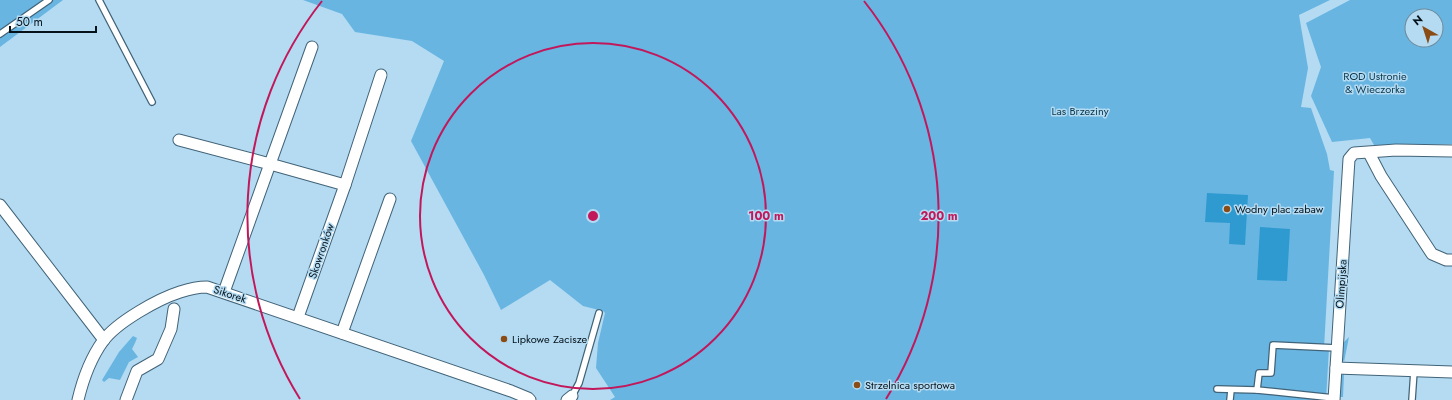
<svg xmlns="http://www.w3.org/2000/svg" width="1452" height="400" font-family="Jost,sans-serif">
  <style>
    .green { fill: #68b5e2; fill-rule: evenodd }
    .water { fill: #2f9ad0 }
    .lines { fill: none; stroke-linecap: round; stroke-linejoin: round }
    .lane-casing { stroke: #416378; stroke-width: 8 }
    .street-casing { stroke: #416378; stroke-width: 13 }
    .lane { stroke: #fff; stroke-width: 5.5 }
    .street { stroke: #fff; stroke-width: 11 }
    .ring { fill: none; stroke: #c2185b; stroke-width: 2 }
    .poi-dot { fill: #8b4b14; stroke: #b4dbf2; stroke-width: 1.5 }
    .labels { text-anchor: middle; stroke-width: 3; stroke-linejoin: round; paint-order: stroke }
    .park-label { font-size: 11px; fill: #09364c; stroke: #b4dbf2 }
    .poi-label { font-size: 11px; fill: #05121a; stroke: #b4dbf2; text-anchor: start }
    .street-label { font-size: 11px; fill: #05121a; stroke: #b4dbf2 }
    .centre { fill: #c2185b; stroke: #b4dbf2; stroke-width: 2 }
    .ring-label { font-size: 12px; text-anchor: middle; font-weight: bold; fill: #c2185b; stroke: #b4dbf2; stroke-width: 3; stroke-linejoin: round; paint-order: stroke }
  </style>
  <rect width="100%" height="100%" fill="#b4dbf2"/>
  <!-- green -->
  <g class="green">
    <polygon points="0,0 63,0 0,47"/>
    <polygon points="303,0 1330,0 1299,15 1308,68 1301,107 1311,108 1327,154 1330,170 1334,171 1324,348 1329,348 1326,400 610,400 615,397 596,368 598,343 605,313 603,311 583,306 550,280 501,310 484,275 411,141 444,61 412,41 355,32 342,14"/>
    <path d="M1350,0H1452V144L1374,145L1370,138L1332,142L1311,96L1321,67L1306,23ZM1412,16H1436V40H1412Z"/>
    <polygon points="133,336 137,338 135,343 132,349 138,357 129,362 120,380 109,378 104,382 102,380 119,352"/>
    <polygon points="1349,337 1344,362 1342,358 1342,344"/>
    <polygon points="1344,374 1343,397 1339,397 1341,376"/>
  </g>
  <!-- water -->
  <g class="water">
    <polygon points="1207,193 1248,195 1245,245 1229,244 1230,223 1205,222"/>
    <polygon points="1260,227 1290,229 1287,281 1257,280"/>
  </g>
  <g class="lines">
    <defs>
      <g id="lane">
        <polyline points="99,0 152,102"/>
        <polyline points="0,34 49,0"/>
        <polyline points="1217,389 1257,390 1334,398"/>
        <polyline points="1257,390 1259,373 1271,373 1273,345 1337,348"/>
        <polyline points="572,396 579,383 599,313"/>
        <polyline points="1230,400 1231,390"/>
        <polyline points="1412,400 1414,371"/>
      </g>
      <g id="street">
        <polyline points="179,140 270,164 345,185 298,317"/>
        <polyline points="1369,153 1381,176 1432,254 1446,260 1452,260"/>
        <polyline points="345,185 381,75"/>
        <polyline points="0,205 104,340"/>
        <polyline points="224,292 312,47"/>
        <polyline points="342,333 390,199"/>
        <polyline points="1336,368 1452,372"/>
        <path d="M78,400C83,379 90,359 103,341C117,322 158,299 180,292C189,289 198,287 207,287L511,391L528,398L530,400"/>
        <polyline points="126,400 137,371 158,359 171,329 174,309"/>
        <polyline points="567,400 572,396"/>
        <polyline points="1334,400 1349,159 1354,153 1396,150 1452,151"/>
      </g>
    </defs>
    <!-- lane casing -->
    <use href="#lane" class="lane-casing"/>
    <!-- street casing -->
    <use href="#street" class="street-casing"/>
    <!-- lane -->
    <use href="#lane" class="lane"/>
    <!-- street -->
    <use href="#street" class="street"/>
  </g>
  <!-- distance rings -->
  <g class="ring">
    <circle cx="593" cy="216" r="173"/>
    <path d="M300 399A346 346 0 0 1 322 1M864 1A346 346 0 0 1 886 399"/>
  </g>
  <!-- markers -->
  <g class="poi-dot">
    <circle cx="1227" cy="209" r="4"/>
    <circle cx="504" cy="339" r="4"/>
    <circle cx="857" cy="385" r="4"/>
  </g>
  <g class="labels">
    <!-- park labels -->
    <g class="park-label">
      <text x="1375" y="80">ROD Ustronie<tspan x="1375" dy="13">&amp; Wieczorka</tspan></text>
      <text x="1080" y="115">Las Brzeziny</text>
    </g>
    <!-- poi labels -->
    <g class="poi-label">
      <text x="1235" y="213">Wodny plac zabaw</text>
      <text x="512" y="343">Lipkowe Zacisze</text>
      <text x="865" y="389">Strzelnica sportowa</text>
    </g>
    <!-- street labels -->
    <g class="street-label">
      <text transform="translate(321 251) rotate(-71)" y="4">Skowronków</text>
      <text transform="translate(1341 284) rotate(-86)" y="4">Olimpijska</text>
      <text transform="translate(230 294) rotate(18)" y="4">Sikorek</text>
    </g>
  </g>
  <circle cx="593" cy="216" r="6" class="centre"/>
  <g class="ring-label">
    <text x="766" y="220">100 m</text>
    <text x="939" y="220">200 m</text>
  </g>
  <!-- north arrow -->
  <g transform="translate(1424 28) rotate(321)"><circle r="19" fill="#b4dbf2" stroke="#6e8b9c"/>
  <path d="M0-3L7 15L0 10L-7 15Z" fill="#8b4b14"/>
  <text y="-6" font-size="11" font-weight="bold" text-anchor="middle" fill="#05121a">N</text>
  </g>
  <!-- scale -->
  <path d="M10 26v6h86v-6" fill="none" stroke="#05121a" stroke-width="2"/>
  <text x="16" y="26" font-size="12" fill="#05121a" stroke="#b4dbf2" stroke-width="3" paint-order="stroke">50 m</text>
</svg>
